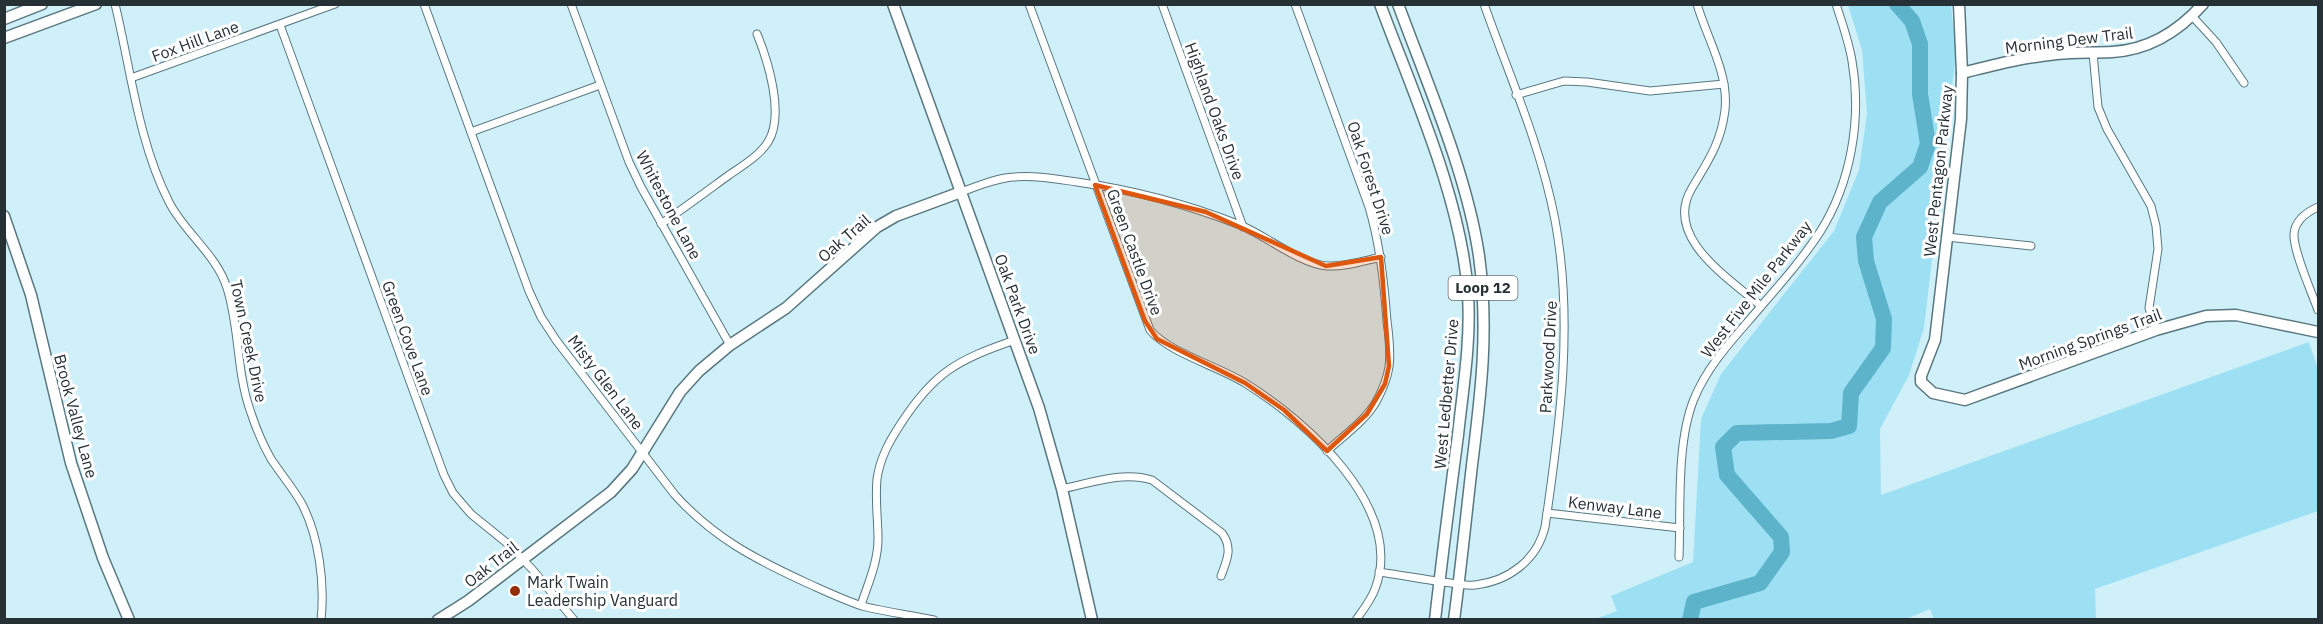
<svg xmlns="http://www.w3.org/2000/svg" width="2323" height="624" font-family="'IBM Plex Sans',sans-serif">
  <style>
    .green { fill: #9ee0f3 }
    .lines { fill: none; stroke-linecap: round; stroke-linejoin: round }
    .river { stroke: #5cb3ca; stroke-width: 16 }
    .street-casing { stroke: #59777f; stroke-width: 9 }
    .secondary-casing { stroke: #59777f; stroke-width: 13 }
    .primary-casing { stroke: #59777f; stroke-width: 13 }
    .street { stroke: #fff; stroke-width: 7 }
    .secondary { stroke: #fff; stroke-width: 10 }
    .primary { stroke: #fff; stroke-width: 10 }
    .marked { fill: #de570e; fill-opacity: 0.2; stroke: #de570e; stroke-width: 4.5; stroke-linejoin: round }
    .poi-dot { fill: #942d07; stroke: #fff; stroke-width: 2 }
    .labels { text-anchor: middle; stroke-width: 6; stroke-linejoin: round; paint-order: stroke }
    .shield { fill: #fff; stroke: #666f72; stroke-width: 1.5 }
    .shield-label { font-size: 15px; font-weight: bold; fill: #253135 }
    .street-label { font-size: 16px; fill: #253135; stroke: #fff }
    .poi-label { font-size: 16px; fill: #253135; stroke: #fff; text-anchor: start }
  </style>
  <rect width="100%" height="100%" fill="#cff0f9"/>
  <!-- green -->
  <polygon class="green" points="1848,5 1951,5 1956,53 1924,328 1909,375 1880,429 1881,495 2309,342 2318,369 2318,511 2095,589 2096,619 1934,619 1930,609 1904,620 1595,619 1617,611 1611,596 1693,562 1701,419 1721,374 1834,231 1859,170 1867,113 1862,50"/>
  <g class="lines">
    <!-- river -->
    <polyline class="river" points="1690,620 1694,602 1760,583 1782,552 1781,537 1727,475 1723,447 1737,433 1831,431 1849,426 1851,393 1883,348 1884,319 1866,261 1864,237 1880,202 1920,167 1928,144 1920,94 1920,44 1912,21 1897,4"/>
    <defs>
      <g id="street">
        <path d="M115,4C131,70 138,141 169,202C184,232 217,255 227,288C240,329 236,372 251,413C256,428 263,445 271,459C281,474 293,488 302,504C319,537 325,583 321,620"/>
        <path d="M424,4L529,291L541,317L556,340L675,495C714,538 755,559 807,583C825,591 844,600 862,606C886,612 910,615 934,620"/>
        <polyline points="571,4 629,162 641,187 730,345"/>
        <path d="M1029,4L1150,330C1169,353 1218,366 1245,383C1305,420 1406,508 1375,589C1371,600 1363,610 1356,620"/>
        <polyline points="1162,4 1243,227"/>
        <path d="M1295,4L1369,207C1380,245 1384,282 1387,321C1389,336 1391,352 1389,367C1387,380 1382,391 1376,402C1365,421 1343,436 1327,451"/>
        <path d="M1697,4C1707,39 1729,73 1725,110C1721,143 1708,161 1692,188C1662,237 1730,279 1761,306"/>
        <polyline points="2192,16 2216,42 2244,83"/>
        <polyline points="280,25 444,475 453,493 471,514 508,544 532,569 574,620"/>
        <polyline points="2093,53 2098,107 2107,129 2151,206 2156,226 2158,249 2149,308 2156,330"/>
        <polyline points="131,78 335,4"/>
        <polyline points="1516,95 1564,81 1587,82 1650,91 1724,84"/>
        <polyline points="471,132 600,85"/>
        <path d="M961,192C978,186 996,178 1014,177C1035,175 1056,179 1077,182C1133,190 1187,204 1240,225C1267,236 1298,263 1327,266C1345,267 1363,261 1381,257"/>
        <path d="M2318,207C2307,212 2295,220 2294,234C2293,251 2312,293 2318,310"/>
        <path d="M661,224C684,208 707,191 729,175C742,166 759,156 768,142C785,115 768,61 757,34"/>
        <polyline points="1947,237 2031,246"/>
        <path d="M1062,489C1091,483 1122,471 1152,480L1222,533C1233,548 1227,560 1221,576"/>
        <polyline points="1547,513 1680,528"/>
        <path d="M1679,557C1681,510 1676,443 1694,399C1709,362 1738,334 1763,304C1783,281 1803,258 1820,232C1851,183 1862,119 1852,61C1849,42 1842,23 1836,4"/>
        <path d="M1379,572C1400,575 1422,579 1443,582C1453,583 1465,586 1475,585C1509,581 1537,560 1545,527C1560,425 1574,322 1555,220C1541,146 1509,75 1484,4"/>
        <path d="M861,605C868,584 878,562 878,539C878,519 875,500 877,479C880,458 889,442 900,425C934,372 957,360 1015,340"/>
      </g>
      <g id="secondary">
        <polyline points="893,4 1039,408 1062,489 1092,620"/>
        <polyline points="1959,4 1962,73 1961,119 1935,340 1921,376 1921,382 1933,393 1965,400 2156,330 2206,316 2236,315 2318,332"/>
        <polyline points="4,19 42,4"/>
        <polyline points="4,38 96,4"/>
        <path d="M1962,73C1994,65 2025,57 2057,54C2075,52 2093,53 2112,52C2148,50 2179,31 2203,4"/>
        <polyline points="4,216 31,295 71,463 103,558 129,620"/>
        <polyline points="438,620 468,601 611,492 632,469 680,392 699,371 730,345 786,308 877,227 896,216 961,192"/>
      </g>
      <g id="primary">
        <path d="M1380,4C1413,93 1462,200 1468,295C1471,342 1463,388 1458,435C1450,496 1442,558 1435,620"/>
        <path d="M1398,4C1427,83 1467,174 1479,256C1489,329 1481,393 1472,465C1466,517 1461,568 1454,620"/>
      </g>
    </defs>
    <!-- street casing -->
    <use href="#street" class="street-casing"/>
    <!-- secondary casing -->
    <use href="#secondary" class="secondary-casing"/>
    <!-- primary casing -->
    <use href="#primary" class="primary-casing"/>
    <!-- street -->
    <use href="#street" class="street"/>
    <!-- secondary -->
    <use href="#secondary" class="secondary"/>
    <!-- primary -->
    <use href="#primary" class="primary"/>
  </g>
  <!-- marked area -->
  <path class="marked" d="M1095,185L1206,212L1326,266L1381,257L1389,366L1385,384L1367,414L1327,451L1284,410L1245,383L1157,339L1145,321Z"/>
  <!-- markers -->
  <circle class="poi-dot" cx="515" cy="591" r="6"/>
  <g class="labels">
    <!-- shield labels -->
    <rect class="shield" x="1448.5" y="276" width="69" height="24" rx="4.5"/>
    <g class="shield-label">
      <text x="1483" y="293">Loop 12</text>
    </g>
    <!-- street labels -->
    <g class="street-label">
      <text transform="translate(2069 40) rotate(-7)" y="6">Morning Dew Trail</text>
      <text transform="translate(195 41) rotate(-20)" y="6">Fox Hill Lane</text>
      <text transform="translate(1215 111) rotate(70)" y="6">Highland Oaks Drive</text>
      <text transform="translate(1938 171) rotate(-84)" y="6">West Pentagon Parkway</text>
      <text transform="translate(1371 178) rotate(72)" y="6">Oak Forest Drive</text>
      <text transform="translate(669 205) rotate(62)" y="6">Whitestone Lane</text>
      <text transform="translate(844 238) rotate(-41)" y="6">Oak Trail</text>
      <text transform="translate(1135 252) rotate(70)" y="6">Green Castle Drive</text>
      <text transform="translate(1756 289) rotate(-52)" y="6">West Five Mile Parkway</text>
      <text transform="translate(1018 304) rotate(70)" y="6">Oak Park Drive</text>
      <text transform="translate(408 338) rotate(70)" y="6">Green Cove Lane</text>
      <text transform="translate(2090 339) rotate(-20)" y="6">Morning Springs Trail</text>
      <text transform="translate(249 341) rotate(78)" y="6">Town Creek Drive</text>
      <text transform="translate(1548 357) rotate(-87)" y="6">Parkwood Drive</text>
      <text transform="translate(606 382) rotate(53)" y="6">Misty Glen Lane</text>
      <text transform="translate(1446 394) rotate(-85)" y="6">West Ledbetter Drive</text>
      <text transform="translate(76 416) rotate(75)" y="6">Brook Valley Lane</text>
      <text transform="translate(1615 507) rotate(7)" y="6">Kenway Lane</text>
      <text transform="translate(491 564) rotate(-38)" y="6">Oak Trail</text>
    </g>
    <!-- poi labels -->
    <g class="poi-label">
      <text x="527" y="588">Mark Twain<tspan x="527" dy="18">Leadership Vanguard</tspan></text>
    </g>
  </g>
  <!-- border -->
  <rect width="2323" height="624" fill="none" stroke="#253135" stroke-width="12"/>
</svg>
